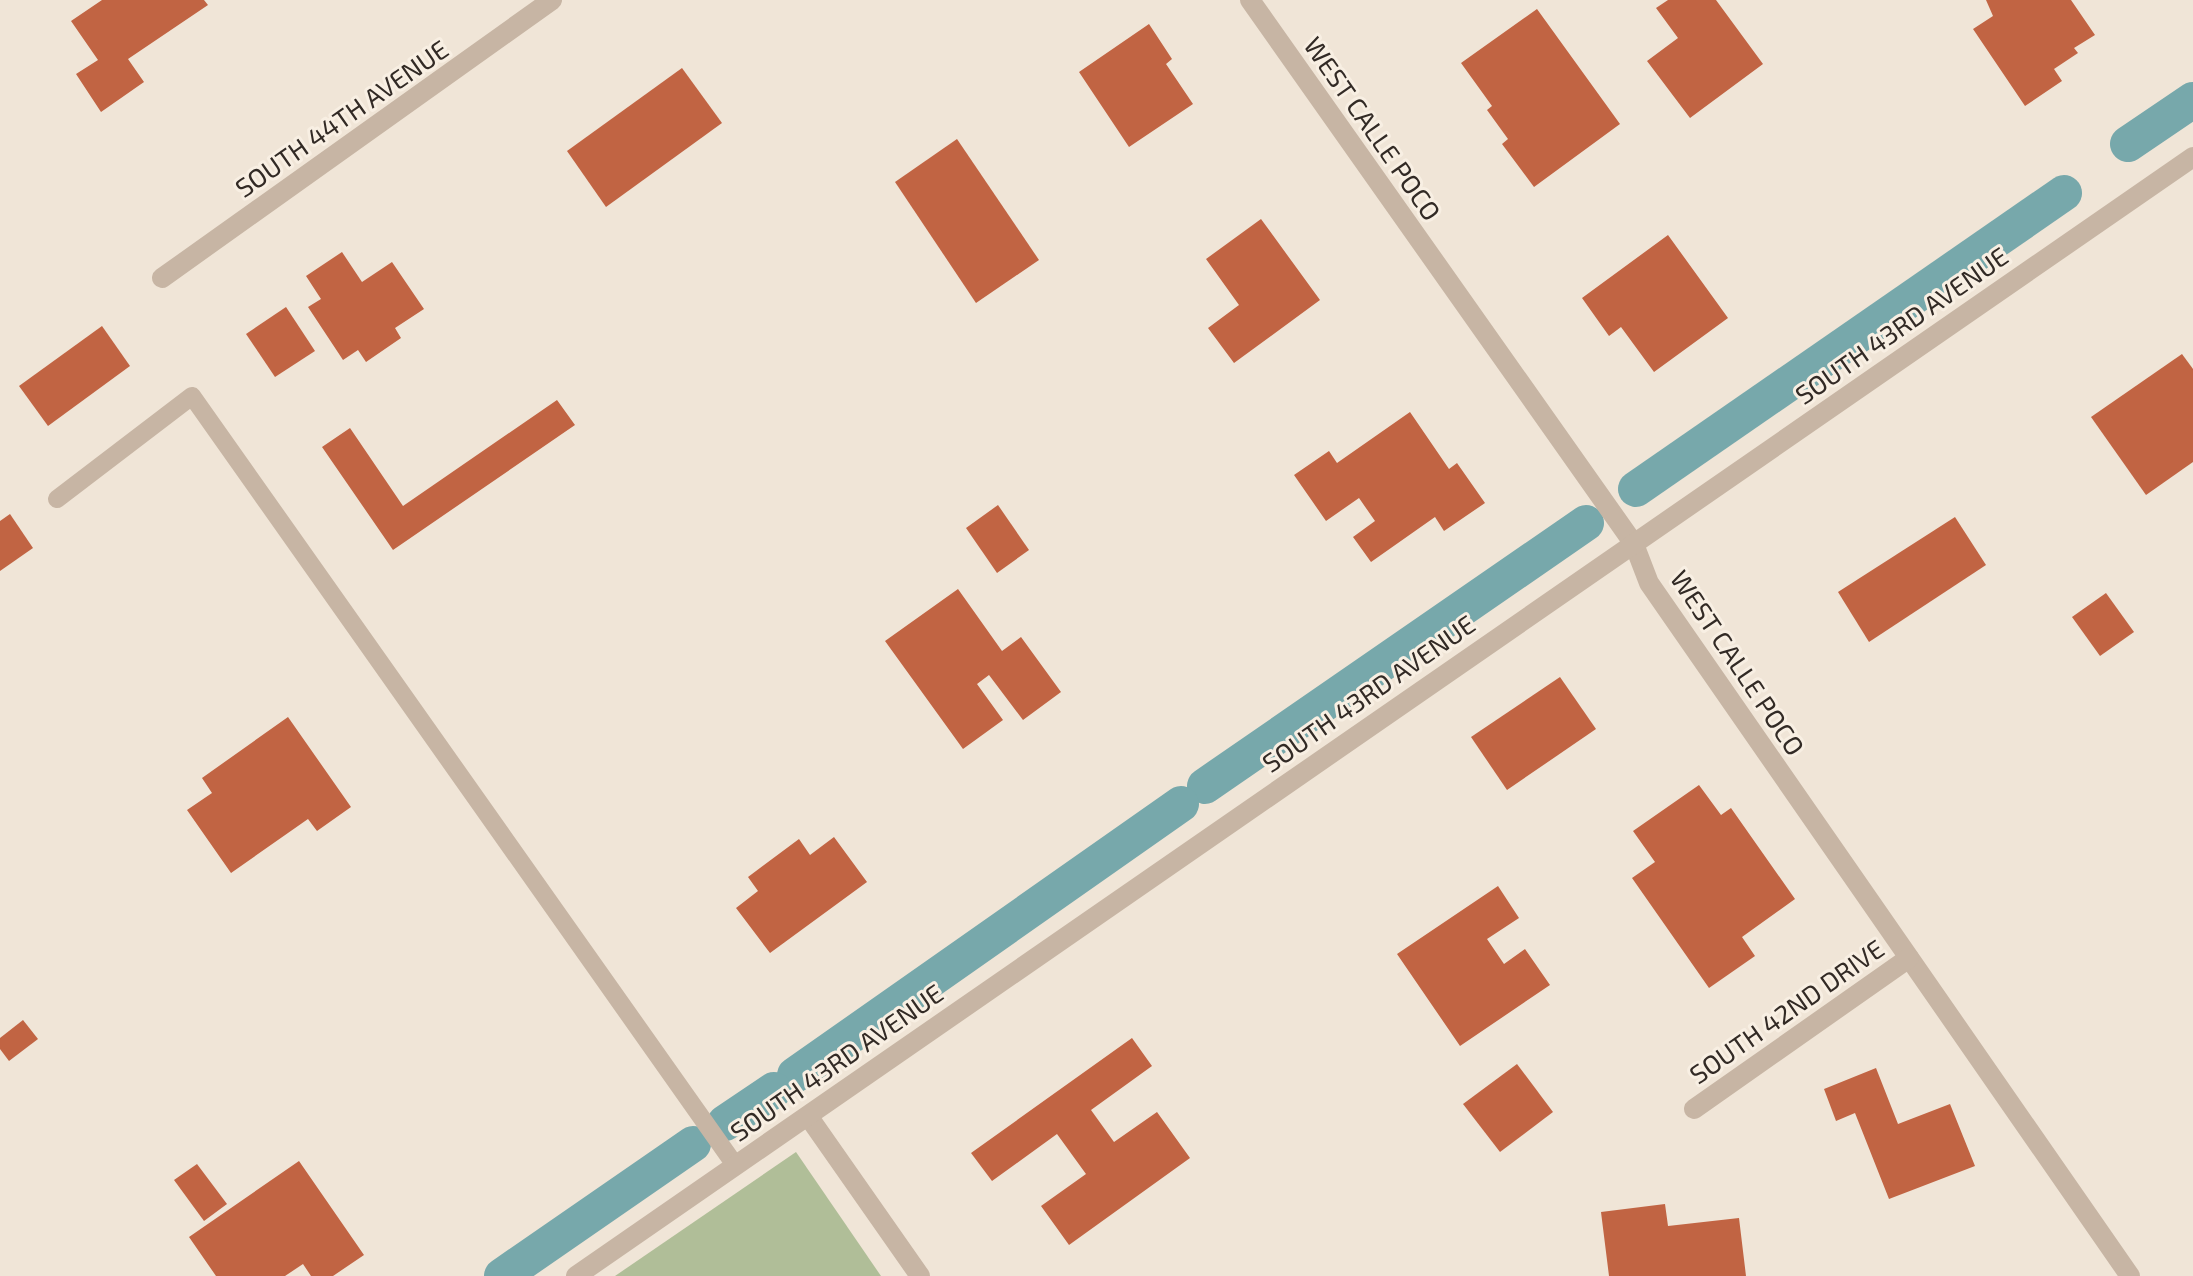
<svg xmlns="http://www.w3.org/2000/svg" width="2193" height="1276" font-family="'Exo 2',sans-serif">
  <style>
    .green { fill: #b0be98 }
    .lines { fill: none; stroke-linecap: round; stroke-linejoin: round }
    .canal { stroke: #77a8ab; stroke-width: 36 }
    .building { fill: #c16443 }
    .service { stroke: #c7b5a4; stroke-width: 18 }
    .minor { stroke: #c7b5a4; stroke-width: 20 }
    .labels { text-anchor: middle; stroke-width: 6; stroke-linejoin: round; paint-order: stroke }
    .street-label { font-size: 26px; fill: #322a25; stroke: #f8efe3 }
  </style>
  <rect width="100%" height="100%" fill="#f0e5d7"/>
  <!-- green -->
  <polygon class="green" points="796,1152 881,1276 615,1276"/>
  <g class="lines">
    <!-- canal -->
    <g class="canal">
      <polyline points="2128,144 2193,100"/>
      <polyline points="1636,489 2064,193"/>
      <polyline points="1205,786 1586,523"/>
      <polyline points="795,1075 1181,804"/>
      <polyline points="725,1123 774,1090"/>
      <polyline points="502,1276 693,1144"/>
    </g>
  </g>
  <!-- building -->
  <g class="building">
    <polygon points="102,0 204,0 208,5 128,59 144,82 101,112 76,74 98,60 71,21"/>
    <polygon points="1668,0 1716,0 1763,64 1690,118 1647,61 1678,38 1656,8"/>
    <polygon points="1986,0 2071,0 2095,35 2074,48 2078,53 2054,69 2062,81 2025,106 1973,29 1993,16"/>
    <polygon points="1537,9 1620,124 1534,187 1502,144 1508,139 1487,110 1492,106 1461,63"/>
    <polygon points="1149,24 1172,59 1166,64 1193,104 1129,147 1079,72"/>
    <polygon points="682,68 722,123 606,207 567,151"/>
    <polygon points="957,139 1039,260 976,303 895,182"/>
    <polygon points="1261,219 1320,300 1234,363 1208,328 1239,305 1206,259"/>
    <polygon points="1668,235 1728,318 1654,372 1621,327 1609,336 1582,298"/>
    <polygon points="342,252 362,282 392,262 424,309 395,328 401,338 366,362 358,350 343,360 308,307 321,299 306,276"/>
    <polygon points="286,307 315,351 275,377 246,334"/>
    <polygon points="102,326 130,366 48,426 19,386"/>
    <polygon points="2182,354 2193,369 2193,462 2146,495 2091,417"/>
    <polygon points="557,400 575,425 393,550 322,447 350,428 403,506"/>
    <polygon points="1410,412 1449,469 1457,463 1485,503 1444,531 1435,517 1371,562 1353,537 1375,521 1359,498 1326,521 1294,475 1329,451 1337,463"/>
    <polygon points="998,505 1029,550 997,573 966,528"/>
    <polygon points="10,514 33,548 0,571 0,521"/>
    <polygon points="1955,517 1986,565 1869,642 1838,592"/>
    <polygon points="958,589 1002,651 1021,637 1061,692 1023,720 989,675 977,684 1003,720 963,749 885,641"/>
    <polygon points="2106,593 2134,632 2100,656 2072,617"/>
    <polygon points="1560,677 1596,729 1507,790 1471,737"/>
    <polygon points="288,717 351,807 317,831 308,819 231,873 187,810 212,793 202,778"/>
    <polygon points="1699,785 1721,815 1731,808 1795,899 1742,937 1755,956 1709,988 1632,878 1655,862 1633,831"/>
    <polygon points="834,837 867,882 770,953 736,908 758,891 748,877 799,839 810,855"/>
    <polygon points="1498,886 1519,918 1487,939 1504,964 1525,949 1550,985 1460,1046 1397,954"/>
    <polygon points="23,1020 38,1039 9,1061 0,1049 0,1038"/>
    <polygon points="1132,1038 1152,1066 1091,1110 1114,1142 1157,1112 1190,1158 1069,1245 1041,1206 1086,1174 1057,1134 992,1181 971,1153"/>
    <polygon points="1517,1064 1553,1112 1500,1152 1463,1104"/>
    <polygon points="1876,1068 1898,1124 1950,1104 1975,1166 1889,1199 1855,1113 1836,1121 1824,1089"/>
    <polygon points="299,1161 364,1255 333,1276 311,1276 303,1264 285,1276 216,1276 189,1237"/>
    <polygon points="197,1164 227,1204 204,1221 174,1180"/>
    <polygon points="1665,1204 1668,1226 1739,1218 1746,1276 1609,1276 1601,1212"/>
  </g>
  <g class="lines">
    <!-- service -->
    <polyline class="service" points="57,499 192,396 735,1165"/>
    <!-- minor -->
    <g class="minor">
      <polyline points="1250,0 1634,544 1649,583 2130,1276"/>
      <polyline points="162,278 552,0"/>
      <polyline points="1694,1109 1909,958"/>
      <polyline points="808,1116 920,1276"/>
      <polyline points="576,1276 2193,157"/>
    </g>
  </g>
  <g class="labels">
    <!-- street labels -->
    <g class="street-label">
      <text transform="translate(342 119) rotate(-35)" y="9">SOUTH 44TH AVENUE</text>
      <text transform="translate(1372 129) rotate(55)" y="9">WEST CALLE POCO</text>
      <text transform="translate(1902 326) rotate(-35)" y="9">SOUTH 43RD AVENUE</text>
      <text transform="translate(1737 663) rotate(56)" y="9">WEST CALLE POCO</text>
      <text transform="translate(1369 694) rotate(-35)" y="9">SOUTH 43RD AVENUE</text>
      <text transform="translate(1787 1012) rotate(-35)" y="9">SOUTH 42ND DRIVE</text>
      <text transform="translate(837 1063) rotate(-35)" y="9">SOUTH 43RD AVENUE</text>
    </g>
  </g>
</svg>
